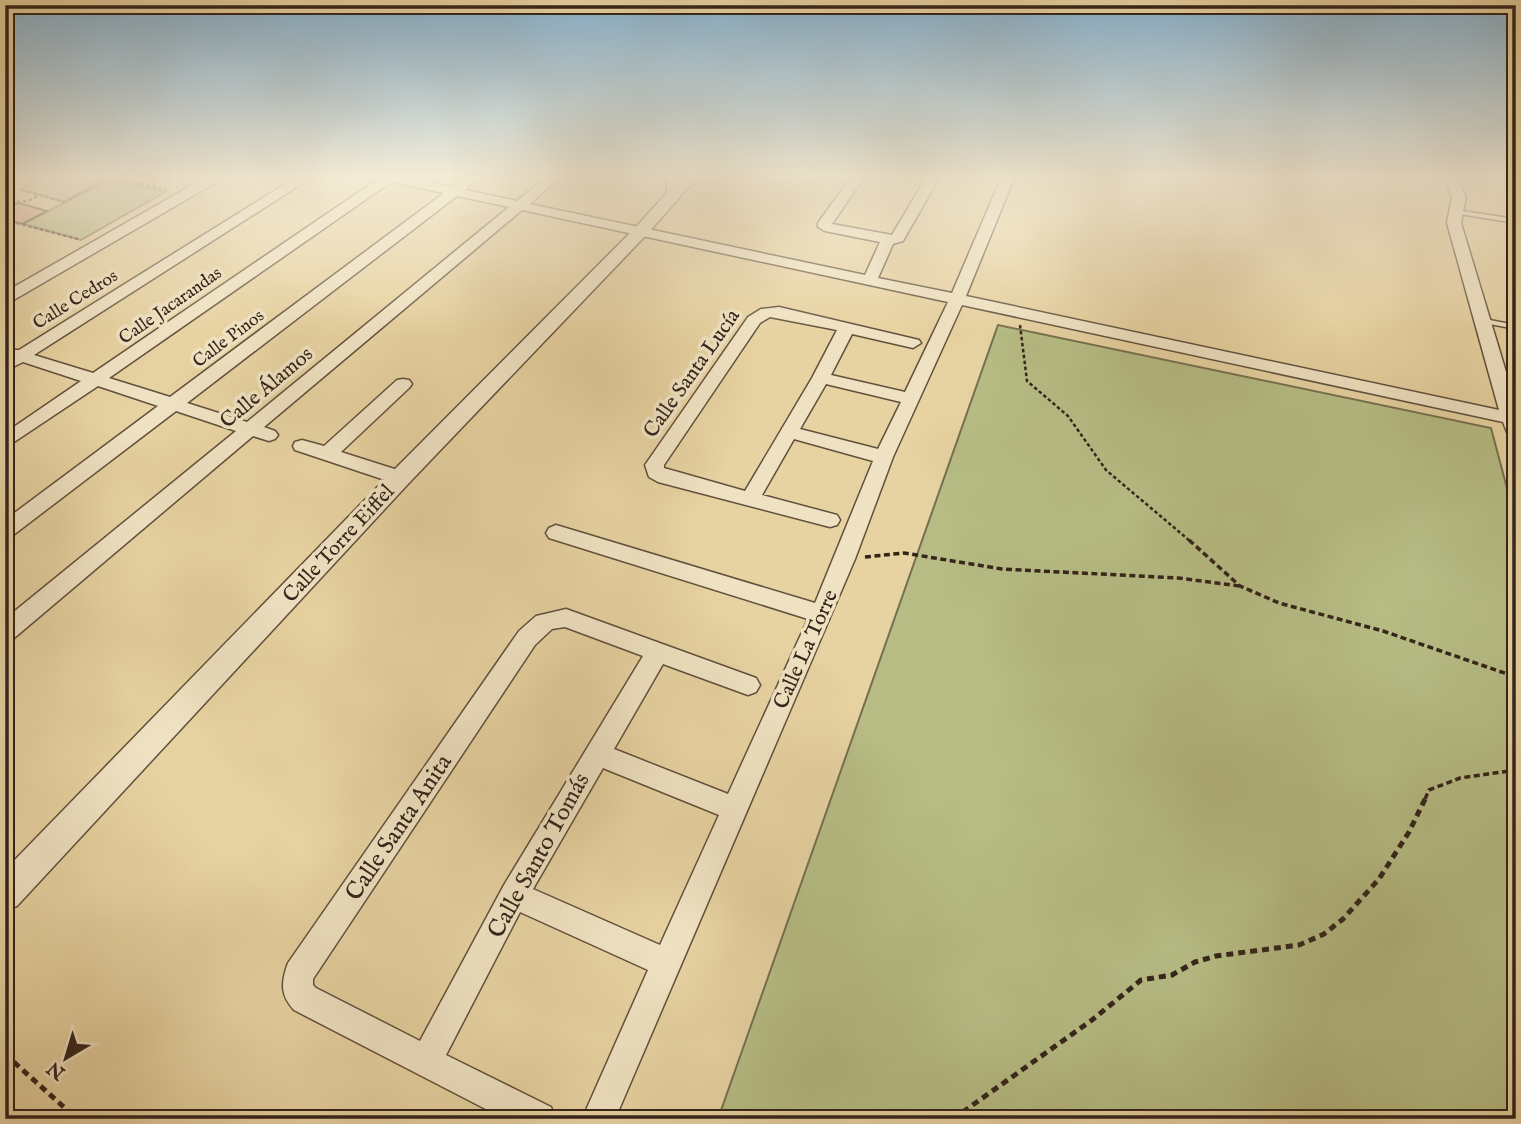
<svg xmlns="http://www.w3.org/2000/svg" width="1521" height="1124" font-family="'IM FELL English',serif">
  <style>
    .green { fill: #b6bc84; stroke: #75704f; stroke-width: 2 }
    .building { fill: #e29c8a; stroke: #34241a; stroke-width: 2 }
    .lines { fill: none; stroke-linecap: round; stroke-linejoin: round }
    .service-casing { stroke: #61503c; stroke-width: 3 }
    .minor-casing { stroke: #61503c; stroke-width: 3 }
    .tertiary-casing { stroke: #61503c; stroke-width: 3 }
    .path-far2 { stroke: #34241a; stroke-width: 2.5; stroke-dasharray: 3.5 2.5; stroke-linecap: butt }
    .path-far1 { stroke: #34241a; stroke-width: 3.5; stroke-dasharray: 6 3.5; stroke-linecap: butt }
    .path { stroke: #34241a; stroke-width: 5; stroke-dasharray: 7 5; stroke-linecap: butt }
    .service { fill: #efe2c2; fill-rule: evenodd }
    .minor { fill: #efe2c2; fill-rule: evenodd }
    .tertiary { fill: #efe2c2; fill-rule: evenodd }
    .labels { text-anchor: middle; stroke-width: 7; stroke-linejoin: round; paint-order: stroke }
    .far-street-label { font-size: 18px; fill: #34241a; stroke: #efe2c2 }
    .street-label { font-size: 21px; fill: #34241a; stroke: #efe2c2 }
    .near-street-label { font-size: 24px; fill: #34241a; stroke: #efe2c2 }
  </style>
  <rect width="100%" height="100%" fill="#e7d2a1"/>
  <filter id="stains"><feTurbulence type="fractalNoise" baseFrequency=".00286" numOctaves="4"/><feColorMatrix values="0 0 0 0 .2 0 0 0 0 .09 0 0 0 0 .02 0 0 0 .5 -.17"/></filter>
  <radialGradient id="worn" r=".72"><stop offset=".6" stop-color="#630" stop-opacity="0"/><stop offset="1" stop-color="#630" stop-opacity=".3"/></radialGradient>
  <!-- green -->
  <g class="green">
    <polygon points="45,176 106,176 110,177 64,202 20,189"/>
    <polygon points="109,180 165,192 81,240 23,224"/>
    <polygon points="998,325 1491,428 1516,522 1516,1119 718,1119"/>
  </g>
  <!-- building -->
  <polygon class="building" points="18,203 47,211 22,224 5,219 5,209"/>
  <g class="lines">
    <defs>
      <g id="service">
        <polygon points="1455,210 1516,219 1516,223 1453,213 1452,212"/>
        <polygon points="1479,318 1516,325 1516,329 1479,322"/>
      </g>
      <g id="minor">
        <path d="M298,176H314L34,355L93,373L378,179L375,176H401L452,187L466,176H481L465,190L517,201L547,176H561L530,204L865,275L880,242L825,231L818,227V223L852,176H865L832,224L892,235L927,176H940L903,241L893,244L878,278L952,293L1002,176H1015L966,296L1499,410L1447,223L1452,197L1443,176H1456L1466,197L1461,223L1516,405V442L1510,440L1503,422L962,305L893,457L855,559L615,1119H582L648,970L520,912L446,1055L551,1107L555,1119H505L294,1010C280,995 281,982 288,963L519,631L536,616L566,609L756,678L760,685L756,692L748,695L663,664L614,749L728,794L808,619L549,538L546,533L549,528L556,525L815,603L873,461L794,439L762,495L837,515L840,520L837,525L830,527L658,482L649,477L645,465L748,317L761,309L779,307L919,340L921,343L913,348L852,334L831,375L905,392L948,302L522,210L264,427L275,431L278,435L275,439L269,441L253,436L13,639L5,641V619L236,431L176,411L12,536L5,538V520L158,406L98,386L5,448V433L81,381L23,362L5,371L8,350H19ZM391,182L444,193L170,397L109,378ZM457,196L509,207L247,422L187,403ZM770,317L837,330L812,378L745,491L664,468V465L760,323ZM826,384L901,402L878,449L800,429ZM565,627L643,656L504,885L420,1041L316,988L313,985V979L535,645L552,629ZM603,768L719,815L660,945L533,889Z"/>
        <polygon points="666,176 678,176 679,184 689,176 704,176 674,199 667,195"/>
        <polygon points="403,379 409,380 412,384 409,388 341,452 407,473 410,478 407,483 400,485 295,450 293,446 295,442 302,440 324,446 397,380"/>
      </g>
      <g id="tertiary">
        <polygon points="10,176 29,176 5,189 5,179"/>
        <polygon points="208,176 227,176 5,305 5,292"/>
        <polygon points="678,176 693,176 679,198 647,234 408,484 17,906 5,910 5,870 392,472 635,228 668,192"/>
      </g>
    </defs>
    <!-- service casing -->
    <use href="#service" class="service-casing"/>
    <!-- minor casing -->
    <use href="#minor" class="minor-casing"/>
    <!-- tertiary casing -->
    <use href="#tertiary" class="tertiary-casing"/>
    <!-- path-far2 -->
    <g class="path-far2">
      <polyline points="106,176 167,190"/>
      <polyline points="22,190 64,202 110,177"/>
      <polyline points="5,203 28,201 38,196"/>
      <polyline points="5,220 78,239"/>
      <polyline points="1020,325 1027,381 1068,416 1106,470 1190,541"/>
    </g>
    <!-- path-far1 -->
    <g class="path-far1">
      <polyline points="1189,540 1240,586 1279,603 1383,631 1516,677"/>
      <polyline points="865,557 904,553 1002,569 1178,578 1240,586"/>
      <polyline points="1425,799 1429,790 1460,778 1516,770"/>
    </g>
    <!-- path -->
    <g class="path">
      <polyline points="5,1054 77,1119"/>
      <polyline points="953,1119 1092,1020 1141,980 1172,975 1195,962 1216,956 1299,945 1324,934 1343,919 1379,879 1409,832 1426,797"/>
    </g>
    <!-- service -->
    <use href="#service" class="service"/>
    <!-- minor -->
    <use href="#minor" class="minor"/>
    <!-- tertiary -->
    <use href="#tertiary" class="tertiary"/>
  </g>
  <!-- sky -->
  <linearGradient id="sky" x2="0" y2="1"><stop stop-color="#89b4d2"/><stop offset="0.53" stop-color="#f4ebd5"/><stop offset="1" stop-color="#f4ebd5" stop-opacity="0"/></linearGradient>
  <rect width="1521" height="334" fill="url(#sky)"/>
  <g class="labels">
    <!-- far-street labels -->
    <g class="far-street-label">
      <text transform="translate(75 299) rotate(-32)" y="6">Calle Cedros</text>
      <text transform="translate(170 305) rotate(-35)" y="6">Calle Jacarandas</text>
      <text transform="translate(228 338) rotate(-37)" y="6">Calle Pinos</text>
    </g>
    <!-- street labels -->
    <g class="street-label">
      <text transform="translate(691 373) rotate(-55)" y="7">Calle Santa Lucía</text>
      <text transform="translate(266 387) rotate(-40)" y="7">Calle Álamos</text>
      <text transform="translate(338 543) rotate(-47)" y="7">Calle Torre Eiffel</text>
      <text transform="translate(805 649) rotate(-66)" y="7">Calle La Torre</text>
    </g>
    <!-- near-street labels -->
    <g class="near-street-label">
      <text transform="translate(398 827) rotate(-56)" y="8">Calle Santa Anita</text>
      <text transform="translate(538 855) rotate(-61)" y="8">Calle Santo Tomás</text>
    </g>
  </g>
  <!-- margin -->
  <rect width="1521" height="1124" fill="none" stroke="#e7d2a1" stroke-width="28"/>
  <rect x="7" y="7" width="1507" height="1110" fill="none" stroke="#34241a" stroke-width="3.5"/>
  <rect x="14" y="14" width="1493" height="1096" fill="none" stroke="#34241a" stroke-width="2"/>
  <!-- north arrow -->
  <g transform="translate(66 1058) rotate(218)" stroke="#efe2c2" stroke-width="5" paint-order="stroke">
  <path d="M0-5L12 26L0 18L-12 26Z" fill="#34241a"/>
  <text y="-10" font-size="19" font-weight="bold" text-anchor="middle" fill="#34241a">N</text>
  </g>
  <rect width="100%" height="100%" filter="url(#stains)"/>
  <rect width="100%" height="100%" fill="url(#worn)"/>
</svg>
